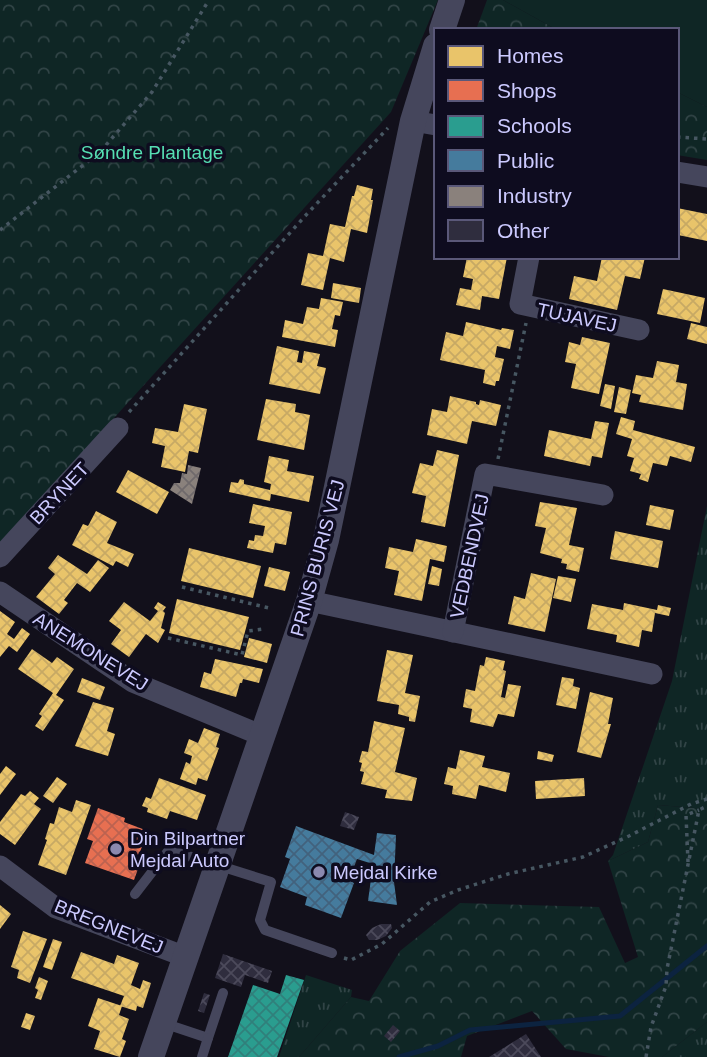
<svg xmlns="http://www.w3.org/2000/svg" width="707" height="1057" font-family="Helvetica,sans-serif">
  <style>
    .green { fill: #0f2625 }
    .forest { fill: url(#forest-crowns) }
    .park { fill: url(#park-tufts) }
    .homes { fill: url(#homes-cross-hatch) }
    .shops { fill: url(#shops-cross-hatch) }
    .schools { fill: url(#schools-cross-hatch) }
    .public { fill: url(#public-cross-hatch) }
    .industry { fill: url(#industry-cross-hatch) }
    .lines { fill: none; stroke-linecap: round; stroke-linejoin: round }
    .stream { stroke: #0c2340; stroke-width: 5 }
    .building { fill: url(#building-cross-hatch) }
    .path { stroke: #475762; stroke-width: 3.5; stroke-dasharray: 3.5 5; stroke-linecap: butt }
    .service { stroke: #45465c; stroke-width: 10 }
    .minor { stroke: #45465c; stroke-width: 21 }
    .tertiary { stroke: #45465c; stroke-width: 26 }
    .poi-dot { fill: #8b89af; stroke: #0e0c1f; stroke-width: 2.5 }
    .labels { text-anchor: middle; stroke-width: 7; stroke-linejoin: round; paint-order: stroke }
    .park-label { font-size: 19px; fill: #56dfb3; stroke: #0e0c1f }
    .street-label { font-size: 19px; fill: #cccaff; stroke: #0e0c1f }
    .poi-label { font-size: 19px; fill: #cccaff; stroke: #0e0c1f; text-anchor: start }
  </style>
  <defs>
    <pattern id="forest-crowns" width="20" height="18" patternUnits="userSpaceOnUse" patternTransform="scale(1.75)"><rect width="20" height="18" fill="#0f2625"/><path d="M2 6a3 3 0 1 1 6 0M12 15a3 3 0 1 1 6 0" fill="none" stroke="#314446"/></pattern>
    <pattern id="park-tufts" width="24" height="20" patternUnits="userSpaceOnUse" patternTransform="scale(1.75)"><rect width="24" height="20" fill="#0f2625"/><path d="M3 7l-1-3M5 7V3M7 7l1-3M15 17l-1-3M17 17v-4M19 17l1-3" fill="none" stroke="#314446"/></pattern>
    <pattern id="homes-cross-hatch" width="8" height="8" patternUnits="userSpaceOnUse" patternTransform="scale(1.75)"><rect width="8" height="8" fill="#e9c46a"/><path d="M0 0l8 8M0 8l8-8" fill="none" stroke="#c7a964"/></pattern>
    <pattern id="shops-cross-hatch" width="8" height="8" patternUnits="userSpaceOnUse" patternTransform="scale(1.75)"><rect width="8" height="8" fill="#e76f51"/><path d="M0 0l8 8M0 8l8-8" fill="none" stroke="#bc6250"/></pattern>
    <pattern id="schools-cross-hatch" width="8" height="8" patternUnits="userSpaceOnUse" patternTransform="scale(1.75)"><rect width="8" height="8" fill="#2a9d8f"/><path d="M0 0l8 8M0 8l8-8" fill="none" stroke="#30807b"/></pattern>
    <pattern id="public-cross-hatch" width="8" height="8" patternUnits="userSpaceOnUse" patternTransform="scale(1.75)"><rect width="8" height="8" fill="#457b9d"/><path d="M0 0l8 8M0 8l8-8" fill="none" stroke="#42627d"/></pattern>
    <pattern id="industry-cross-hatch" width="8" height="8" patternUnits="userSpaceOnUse" patternTransform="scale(1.75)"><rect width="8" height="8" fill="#8a817c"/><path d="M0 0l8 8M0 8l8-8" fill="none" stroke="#6f696b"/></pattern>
    <pattern id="building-cross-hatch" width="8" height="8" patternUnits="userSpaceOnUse" patternTransform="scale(1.75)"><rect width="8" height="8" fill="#2f2d3e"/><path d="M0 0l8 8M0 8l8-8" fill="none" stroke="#4c4a5b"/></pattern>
  </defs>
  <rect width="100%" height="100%" fill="#12101b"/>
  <!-- green -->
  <polygon class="green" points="503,0 707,0 707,107 677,92 677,30 557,30"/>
  <!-- forest -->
  <g class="forest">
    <polygon points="0,0 438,0 391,112 0,544"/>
    <polygon points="487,0 503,0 557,30 476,30"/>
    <polygon points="677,92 707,107 707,160 677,155"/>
    <polygon points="658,805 707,809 707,1022 662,1057 609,1057 566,1049 532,1011 467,1036 461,1057 299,1057 351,997 369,1001 400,951 460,903 599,907 625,963 638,957 608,861 648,842"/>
  </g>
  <!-- park -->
  <g class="park">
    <polygon points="707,506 707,809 658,805 648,842 608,861 613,855 672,681"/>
    <polygon points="306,975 352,990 351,997 299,1057 279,1057"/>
    <polygon points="707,1022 707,1057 662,1057"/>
  </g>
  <!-- homes -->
  <g class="homes">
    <polygon points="357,185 373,189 371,200 373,200 367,233 351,229 344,262 330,258 323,290 301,285 308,253 323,256 330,224 345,227 352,196 354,196"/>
    <polygon points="677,208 707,214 707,241 678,235"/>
    <polygon points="467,257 507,257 499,299 482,296 480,310 456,305 460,288 471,290 473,279 463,277"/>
    <polygon points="602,257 645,257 640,279 625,276 617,310 569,299 574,276 597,281"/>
    <polygon points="333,283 361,288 359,303 331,298"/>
    <polygon points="663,289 705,298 700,323 657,314"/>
    <polygon points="321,298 343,302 340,316 335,315 332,329 338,330 335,347 282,337 285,320 303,324 307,307 319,309"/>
    <polygon points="466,322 501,330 502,328 514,330 510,349 497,346 495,357 504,359 499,381 496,381 495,386 483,383 485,370 440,360 446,332 463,336"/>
    <polygon points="691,323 707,327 707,344 687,339"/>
    <polygon points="582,337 610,343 599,394 571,388 576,364 565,362 569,342 580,345"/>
    <polygon points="277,346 299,351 297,362 302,363 304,351 320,354 317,366 326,368 320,394 269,384"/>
    <polygon points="657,361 679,365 676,382 687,384 683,410 639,402 641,395 632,393 636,375 653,378"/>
    <polygon points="605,384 615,386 611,409 600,406"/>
    <polygon points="619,387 631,390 626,414 614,412"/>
    <polygon points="450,396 476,402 476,404 479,405 480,400 501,405 496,426 472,421 467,444 427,435 432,409 447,412"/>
    <polygon points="266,399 296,404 295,412 310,415 304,450 257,440"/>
    <polygon points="184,404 207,409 198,453 189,451 185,472 161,467 165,446 152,443 155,428 178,432"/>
    <polygon points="621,417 635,421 633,430 695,447 691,462 670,456 667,466 653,463 648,482 639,479 641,474 630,471 634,458 627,456 632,439 616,434"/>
    <polygon points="595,421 609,423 602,458 592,456 590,466 544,456 549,430 591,439"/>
    <polygon points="437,450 459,455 445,527 421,522 426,496 412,493 420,463 433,466"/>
    <polygon points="269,456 289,460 287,471 314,476 309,502 271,494 270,501 229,492 231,482 238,483 240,479 244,480 244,484 270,490 271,484 264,482"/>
    <polygon points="128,470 169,492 157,514 116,492"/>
    <polygon points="540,502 577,508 569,545 584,548 579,572 566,569 567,564 561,563 562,559 540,553 546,528 535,526"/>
    <polygon points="253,504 292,512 286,545 275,543 273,553 247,548 249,540 254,541 255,535 263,536 265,526 249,523"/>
    <polygon points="650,505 674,510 670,530 646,525"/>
    <polygon points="96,511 117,522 107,543 134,554 128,567 116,561 113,566 72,545 83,524 88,526"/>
    <polygon points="615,531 663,541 658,568 610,559"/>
    <polygon points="416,539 447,546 444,562 430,559 422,601 394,595 399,571 385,568 389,547 413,552"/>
    <polygon points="189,548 261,566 253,598 181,581"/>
    <polygon points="58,555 87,574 98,560 109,568 90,592 77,583 64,600 68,603 59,614 36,597 55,574 48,568"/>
    <polygon points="432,566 442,569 439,586 428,584"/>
    <polygon points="269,567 290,572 285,591 264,586"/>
    <polygon points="531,573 556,579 545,632 508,624 514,596 525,599"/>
    <polygon points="558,576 576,579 571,602 553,598"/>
    <polygon points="177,599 249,617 240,650 169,633"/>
    <polygon points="124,602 150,621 158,611 154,608 158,602 166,607 163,611 165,613 161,628 165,630 158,643 146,634 129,657 111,644 121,630 109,621"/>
    <polygon points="624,603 657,610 658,605 671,608 669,616 655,613 652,632 642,630 639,647 616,642 617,635 587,629 592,604 623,610"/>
    <polygon points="0,611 15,622 7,634 14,639 22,628 30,634 17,652 9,646 0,657"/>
    <polygon points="249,638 272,644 267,663 244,657"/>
    <polygon points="32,649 52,663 57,657 74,669 56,695 64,700 43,731 35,726 42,716 39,714 53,693 18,669"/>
    <polygon points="387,650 413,655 405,693 420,696 415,722 409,721 409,717 398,714 399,705 377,701"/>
    <polygon points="486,657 505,661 503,670 506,671 501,697 505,698 508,684 521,686 514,717 498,714 493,727 470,722 472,709 463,707 466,689 475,691 480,665 484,666"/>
    <polygon points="215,659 263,669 259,683 243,679 242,683 240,683 236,697 200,687 204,672 211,674"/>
    <polygon points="562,677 574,679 573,686 580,688 576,709 556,705"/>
    <polygon points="82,678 105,687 100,700 77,692"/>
    <polygon points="590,692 613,698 608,724 611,724 601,758 577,752"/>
    <polygon points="93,702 114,708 107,731 115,734 108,756 75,746"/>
    <polygon points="374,721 405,728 395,772 417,778 412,801 385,798 387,790 361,784 364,772 360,771 362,763 359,762 362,751 368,752"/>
    <polygon points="204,728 220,734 216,747 219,748 207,781 198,778 196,785 180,779 186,762 190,764 192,756 184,753 189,739 198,743"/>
    <polygon points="460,750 485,756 482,767 510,773 506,792 479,785 476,799 452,794 453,786 444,784 448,767 456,769"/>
    <polygon points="538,751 554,755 552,762 537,759"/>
    <polygon points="6,766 16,774 0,795 0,774"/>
    <polygon points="57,777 67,784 53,803 43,796"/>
    <polygon points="159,778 206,795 197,820 170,811 167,819 147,812 148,808 142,806 146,797 151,799"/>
    <polygon points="584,778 585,796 536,799 535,781"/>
    <polygon points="30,791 39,798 34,804 41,809 15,845 0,834 0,822 21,794 25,796"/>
    <polygon points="76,800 91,805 66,875 38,865 47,840 45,839 50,823 54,824 59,807 72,812"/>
    <polygon points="0,905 11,914 0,929"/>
    <polygon points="23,931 47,939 30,983 17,978 19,970 11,967"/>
    <polygon points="53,939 62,942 52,970 43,967"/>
    <polygon points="81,952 114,964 117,955 139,963 131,985 140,989 143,980 151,983 143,1008 137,1006 136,1011 120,1006 124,996 71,978"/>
    <polygon points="39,977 48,981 41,1000 35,998 38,990 35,988"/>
    <polygon points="98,998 122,1006 119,1015 129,1019 122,1039 126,1041 120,1057 94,1049 100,1031 88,1026"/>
    <polygon points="26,1013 35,1016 30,1030 21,1027"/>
  </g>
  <!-- shops -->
  <polygon class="shops" points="98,808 125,818 124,822 148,831 138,857 142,858 134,880 85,863 93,841 87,839"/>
  <!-- schools -->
  <polygon class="schools" points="286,975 304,980 277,1057 228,1057 253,985 280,994"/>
  <!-- public -->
  <polygon class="public" points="296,826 374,855 377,833 396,835 394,882 397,905 368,901 373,864 357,859 349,880 354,883 341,918 305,905 307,897 280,887 290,859 285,857"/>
  <!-- industry -->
  <polygon class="industry" points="188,465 201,468 192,504 170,490 174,483 180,483 182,473 187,474"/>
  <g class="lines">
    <!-- stream -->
    <polyline class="stream" points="399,1057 438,1046 470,1030 620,1016 707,946"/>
  </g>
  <!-- building -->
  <g class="building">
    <polygon points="345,812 359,817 354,830 340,826"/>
    <polygon points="381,924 391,924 392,928 386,936 377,940 369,940 366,935 372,928"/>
    <polygon points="223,954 272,971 268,983 245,975 241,987 215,978"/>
    <polygon points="204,993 210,995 204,1013 198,1011"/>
    <polygon points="393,1025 400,1031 391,1042 384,1036"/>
    <polygon points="526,1034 541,1057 489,1057"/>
  </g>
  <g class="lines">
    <!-- path -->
    <g class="path">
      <polyline points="677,137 707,139"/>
      <polyline points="0,230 100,152 152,92 209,0"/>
      <polyline points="129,412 306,215 388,128"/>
      <polyline points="498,459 526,323"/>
      <polyline points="182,587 269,608"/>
      <polyline points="168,638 242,655 248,631 264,629"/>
      <polyline points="688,862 686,815 699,810"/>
      <polyline points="344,958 351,960 382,944 430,902 458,890 508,874 583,857 629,836 691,804 707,799"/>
      <polyline points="646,1057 651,1027 666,986 667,969 699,810 707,806"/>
    </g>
    <!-- service -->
    <g class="service">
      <polyline points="135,894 169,850 271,882 260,920 265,930 332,953"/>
      <polyline points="163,1023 208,1038 223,993"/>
      <polyline points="202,1057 208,1038"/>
    </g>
    <!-- minor -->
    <g class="minor">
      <polyline points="413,121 436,125"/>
      <polyline points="677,172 707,177"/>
      <polyline points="529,257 520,304 639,330"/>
      <polyline points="0,557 118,428"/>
      <polyline points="0,592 133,682 263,736"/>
      <polyline points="309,601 652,674"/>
      <polyline points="453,632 485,474 603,495"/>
      <polyline points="0,866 56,908 186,957"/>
    </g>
    <!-- tertiary -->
    <g class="tertiary">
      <polyline points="442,30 452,0"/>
      <polyline points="151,1057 309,601 326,540 413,121 436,46"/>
    </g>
  </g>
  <!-- markers -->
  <g class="poi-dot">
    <circle cx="116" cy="849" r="7"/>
    <circle cx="319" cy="872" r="7"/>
  </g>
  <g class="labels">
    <!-- park labels -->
    <g class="park-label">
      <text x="152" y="159">Søndre Plantage</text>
    </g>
    <!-- street labels -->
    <g class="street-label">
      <text transform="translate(577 317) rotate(12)" y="7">TUJAVEJ</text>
      <text transform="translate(59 493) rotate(-47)" y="7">BRYNET</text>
      <text transform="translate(469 556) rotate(-78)" y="7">VEDBENDVEJ</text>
      <text transform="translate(317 558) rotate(-75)" y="7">PRINS BURIS VEJ</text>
      <text transform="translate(91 651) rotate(32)" y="7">ANEMONEVEJ</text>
      <text transform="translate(109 926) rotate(22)" y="7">BREGNEVEJ</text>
    </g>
    <!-- poi labels -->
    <g class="poi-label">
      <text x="130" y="845">Din Bilpartner<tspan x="130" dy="22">Mejdal Auto</tspan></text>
      <text x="333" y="879">Mejdal Kirke</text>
    </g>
  </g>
  <!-- legend -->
  <rect x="434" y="28" width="245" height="231" fill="#0e0c1f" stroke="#5a5879" stroke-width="2"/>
  <rect x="448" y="46" width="35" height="21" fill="#e9c46a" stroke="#5a5879" stroke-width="2"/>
  <text x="497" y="63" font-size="21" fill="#cccaff">Homes</text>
  <rect x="448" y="80" width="35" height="21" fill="#e76f51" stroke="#5a5879" stroke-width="2"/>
  <text x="497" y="98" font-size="21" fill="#cccaff">Shops</text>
  <rect x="448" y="116" width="35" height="21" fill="#2a9d8f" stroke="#5a5879" stroke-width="2"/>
  <text x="497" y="133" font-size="21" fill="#cccaff">Schools</text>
  <rect x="448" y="150" width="35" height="21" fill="#457b9d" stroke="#5a5879" stroke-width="2"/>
  <text x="497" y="168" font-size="21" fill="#cccaff">Public</text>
  <rect x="448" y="186" width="35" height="21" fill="#8a817c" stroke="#5a5879" stroke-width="2"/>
  <text x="497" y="203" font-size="21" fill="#cccaff">Industry</text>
  <rect x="448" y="220" width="35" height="21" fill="#2f2d3e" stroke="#5a5879" stroke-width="2"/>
  <text x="497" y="238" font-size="21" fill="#cccaff">Other</text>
</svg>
